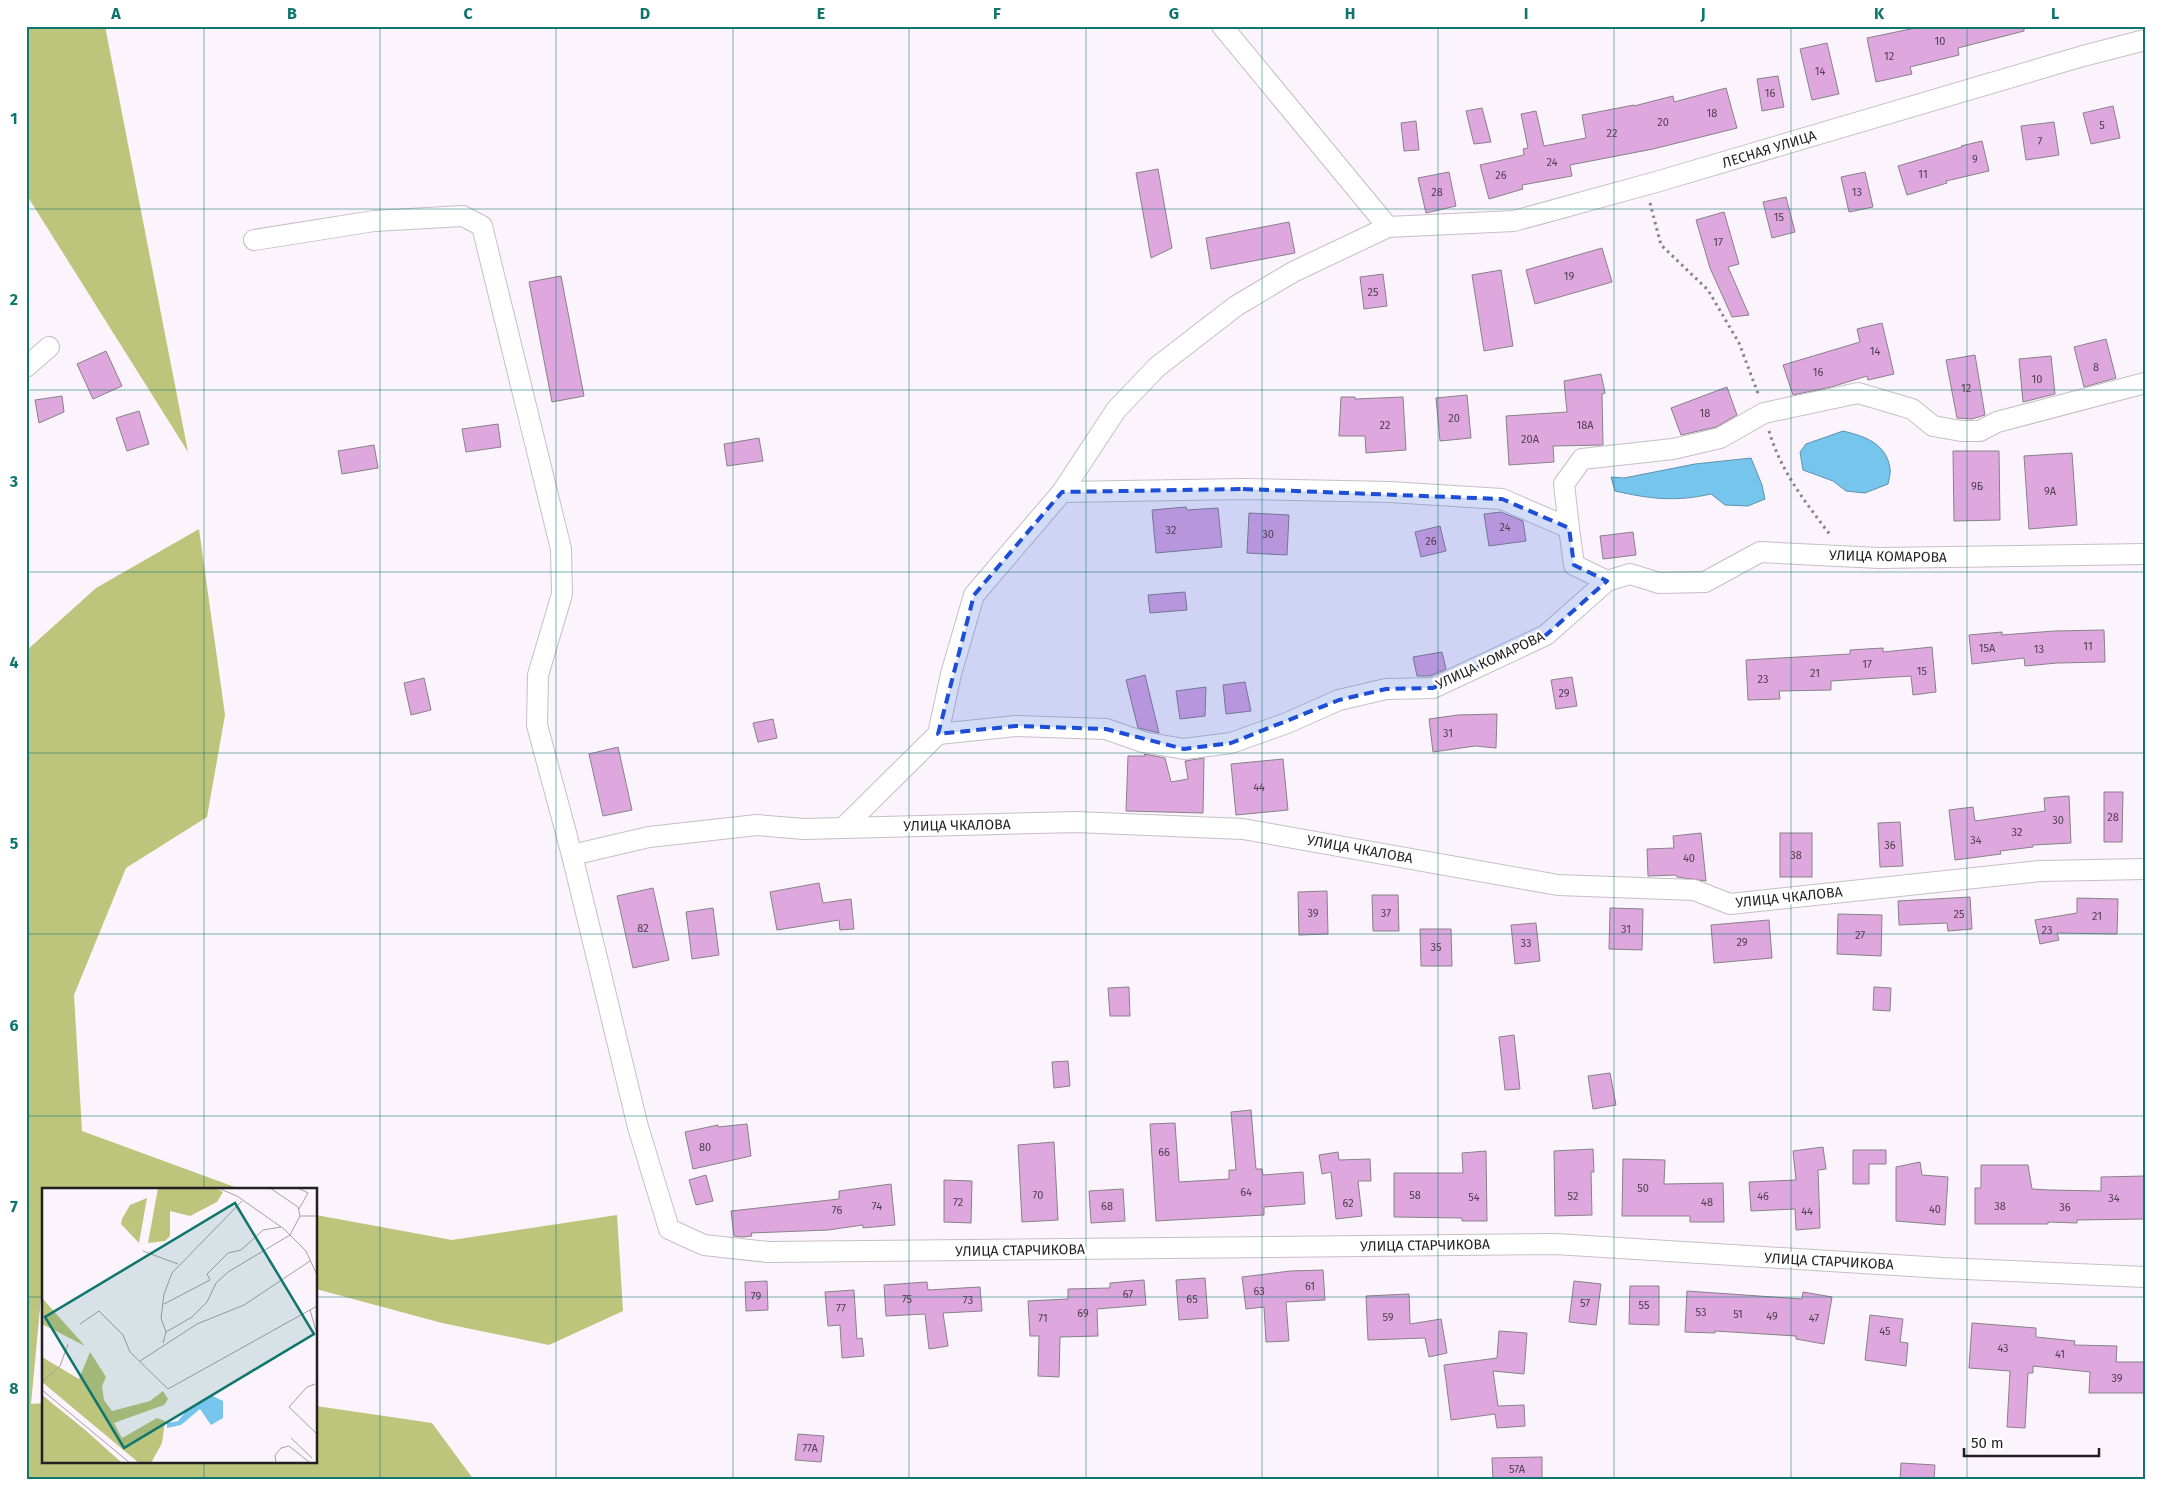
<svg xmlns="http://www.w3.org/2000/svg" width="2171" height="1506" font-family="'Fira Sans',sans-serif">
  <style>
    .forest { fill: #bdc47b }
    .water { fill: #76c5ec; stroke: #5d93af }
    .building { fill: #dea8df; stroke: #888188 }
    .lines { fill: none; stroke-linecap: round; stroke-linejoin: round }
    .minor-casing { stroke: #c6bfc6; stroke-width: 22 }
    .path { stroke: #888388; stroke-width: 3; stroke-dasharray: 2.5 4; stroke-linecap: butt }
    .minor { stroke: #fff; stroke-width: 20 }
    .marked { fill: #1d4ed8; fill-opacity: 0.2; stroke: #1d4ed8; stroke-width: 4; stroke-dasharray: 10 6; stroke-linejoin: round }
    .grid { fill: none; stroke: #0f766e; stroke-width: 1; stroke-opacity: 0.55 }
    .labels { text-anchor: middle; stroke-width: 5; stroke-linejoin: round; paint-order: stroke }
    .number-label { font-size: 11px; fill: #514151 }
    .street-label { font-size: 14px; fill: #221f22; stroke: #fff }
    .inset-road { fill: none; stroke: #a59fa5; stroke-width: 1 }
    .view { fill: #0f766e; fill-opacity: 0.15; stroke: #0f766e; stroke-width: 2.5 }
    .inset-edge { fill: none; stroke: #221f22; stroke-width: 2.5 }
    .neatline { fill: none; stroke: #0f766e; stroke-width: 2 }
    .grid-label { font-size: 16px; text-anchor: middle; font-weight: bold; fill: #0f766e }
  </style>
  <rect width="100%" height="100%" fill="#fcf4fc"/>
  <!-- forest -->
  <g class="forest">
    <polygon points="26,26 105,26 188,452 26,194"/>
    <polygon points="199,529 225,715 207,817 126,868 74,995 82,1131 243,1190 44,1190 44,1266 31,1404 44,1403 44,1462 316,1462 316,1406 432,1423 474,1480 26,1480 26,651 96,588"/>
    <polygon points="316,1215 452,1240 617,1215 623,1311 549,1345 442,1323 316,1289"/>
  </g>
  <!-- water -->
  <g class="water">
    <path d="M1843,431C1864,436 1886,443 1890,468C1891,472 1889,479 1888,484L1865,493L1846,491L1833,481L1803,470L1800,452L1806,444Z"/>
    <path d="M1751,458L1762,485L1765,499L1748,506L1725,505L1711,494C1676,502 1650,499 1615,491L1611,477L1624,478L1695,464Z"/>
  </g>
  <!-- building -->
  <g class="building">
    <polygon points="1925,26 2024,26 2024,31 1958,48 1959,55 1910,67 1912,74 1876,82 1867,38"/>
    <polygon points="1827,43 1839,94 1812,100 1800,49"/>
    <polygon points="1778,76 1784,107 1762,111 1757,79"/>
    <polygon points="1726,88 1737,128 1653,149 1570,165 1572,176 1522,185 1523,189 1489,199 1480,165 1524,155 1523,149 1528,148 1521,114 1536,111 1544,146 1586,138 1582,115 1634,105 1634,106 1673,96 1674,102"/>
    <polygon points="2113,106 2120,138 2091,144 2083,113"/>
    <polygon points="1482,108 1491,142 1474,144 1466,111"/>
    <polygon points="1416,121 1419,150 1404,151 1401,123"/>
    <polygon points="2054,122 2059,155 2026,160 2021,126"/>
    <polygon points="1982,141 1989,171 1946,181 1947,183 1907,195 1898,166 1962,147 1961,146"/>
    <polygon points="1158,169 1172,248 1151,258 1136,173"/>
    <polygon points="1449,172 1456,206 1426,213 1418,178"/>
    <polygon points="1865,172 1873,207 1849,212 1841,177"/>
    <polygon points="1786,197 1795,232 1772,238 1763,202"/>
    <polygon points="1724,212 1739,264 1728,267 1749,315 1732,317 1710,268 1696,220"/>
    <polygon points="1289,222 1295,253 1211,269 1206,238"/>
    <polygon points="1602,248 1612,282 1535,304 1526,270"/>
    <polygon points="1501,270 1513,346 1484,351 1472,275"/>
    <polygon points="1383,274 1387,306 1364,309 1360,277"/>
    <polygon points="561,276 584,396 552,402 529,282"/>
    <polygon points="1882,323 1894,374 1868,380 1867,376 1831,387 1793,395 1783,365 1860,342 1857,329"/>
    <polygon points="2106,339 2116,378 2084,387 2074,347"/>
    <polygon points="106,351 122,386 93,399 77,364"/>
    <polygon points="1975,355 1985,415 1972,419 1957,418 1946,360"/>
    <polygon points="2051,356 2055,394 2023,402 2019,359"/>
    <polygon points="1601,374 1605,393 1602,394 1603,445 1553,446 1554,462 1509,465 1506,416 1567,412 1564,381"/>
    <polygon points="1727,387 1737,415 1716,427 1681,435 1671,408"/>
    <polygon points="1467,395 1471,438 1440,441 1436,398"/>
    <polygon points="62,396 64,412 39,423 35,400"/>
    <polygon points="1341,397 1355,397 1355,399 1403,397 1406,450 1366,453 1365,436 1339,436"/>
    <polygon points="139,411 149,444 127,451 116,418"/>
    <polygon points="498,424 501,447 466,452 462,429"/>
    <polygon points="759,438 763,461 727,466 724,444"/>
    <polygon points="374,445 378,468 342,474 338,451"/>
    <polygon points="1953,451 1999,451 2000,520 1954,521"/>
    <polygon points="2072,453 2077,525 2029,529 2024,456"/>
    <polygon points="1186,507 1187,510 1218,508 1222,547 1156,553 1152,510"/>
    <polygon points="1501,512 1523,521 1526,541 1489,546 1484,514"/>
    <polygon points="1249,513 1289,515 1287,555 1247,553"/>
    <polygon points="1440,526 1446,551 1421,557 1415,532"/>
    <polygon points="1633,532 1636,555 1603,559 1600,536"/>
    <polygon points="1185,592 1187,610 1150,613 1148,595"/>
    <polygon points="2104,630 2105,662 2057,663 2025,666 2024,658 1972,664 1969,635 2002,632 2002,635 2054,631"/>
    <polygon points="1932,647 1936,692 1913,695 1911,676 1831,681 1831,690 1779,691 1780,699 1748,700 1746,660 1850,654 1850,650 1883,648 1883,652"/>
    <polygon points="1442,652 1446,669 1430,676 1417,676 1413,657"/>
    <polygon points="1145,675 1159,733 1138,728 1126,680"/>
    <polygon points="1572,677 1577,706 1556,709 1551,680"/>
    <polygon points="424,678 431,710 411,715 404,683"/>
    <polygon points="1245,682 1251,711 1226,714 1223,685"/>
    <polygon points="1206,687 1205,716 1180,719 1176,691"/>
    <polygon points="1497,714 1496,748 1475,746 1433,752 1429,719 1458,715"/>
    <polygon points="773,719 777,738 758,742 753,723"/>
    <polygon points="618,747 632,810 603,816 589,754"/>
    <polygon points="1144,754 1165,758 1171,782 1188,779 1185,761 1204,758 1203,813 1126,811 1128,756 1145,756"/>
    <polygon points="1283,759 1288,810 1236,815 1231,764"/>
    <polygon points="2104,792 2123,792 2122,842 2104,842"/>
    <polygon points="2069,796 2071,843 2033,845 2033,847 2000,851 2001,854 1955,860 1949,810 1973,807 1975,821 2045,811 2044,798"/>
    <polygon points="1900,822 1903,866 1880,867 1878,823"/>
    <polygon points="1701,833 1706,881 1677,877 1676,875 1648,876 1647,849 1674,848 1673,836"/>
    <rect x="1780" y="833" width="32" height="44"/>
    <polygon points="819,883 823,903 851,899 854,929 840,930 839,920 777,930 770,892"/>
    <polygon points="653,888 669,960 633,968 617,896"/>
    <polygon points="1327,891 1328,934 1299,935 1298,892"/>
    <polygon points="1372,895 1398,895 1399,931 1373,931"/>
    <polygon points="1970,897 1972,929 1948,931 1947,923 1899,925 1898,901"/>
    <polygon points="2077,898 2118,899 2117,934 2057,933 2059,940 2040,944 2035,920 2077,913"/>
    <polygon points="713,908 719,955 692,959 686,912"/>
    <polygon points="1610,908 1643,909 1642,950 1609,949"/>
    <polygon points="1838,914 1882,915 1881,956 1837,954"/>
    <polygon points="1769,920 1772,958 1714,963 1711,925"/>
    <polygon points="1536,923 1540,961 1515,964 1511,925"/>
    <polygon points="1420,929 1451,929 1452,966 1421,966"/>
    <polygon points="1129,987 1130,1016 1110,1016 1108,988"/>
    <polygon points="1874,987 1891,988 1890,1011 1873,1010"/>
    <polygon points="1514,1035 1520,1089 1505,1090 1499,1037"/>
    <polygon points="1068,1061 1070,1086 1054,1088 1052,1062"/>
    <polygon points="1610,1073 1616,1105 1593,1109 1588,1076"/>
    <polygon points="1251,1110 1256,1169 1262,1169 1263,1175 1303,1172 1305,1204 1264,1207 1264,1215 1156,1221 1150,1124 1175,1123 1179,1182 1229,1179 1229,1170 1236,1170 1231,1112"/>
    <polygon points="747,1124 751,1156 693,1169 685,1132 718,1125 718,1127"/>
    <polygon points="1054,1142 1058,1220 1022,1222 1018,1145"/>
    <polygon points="1823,1147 1826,1169 1818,1170 1820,1228 1796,1230 1795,1209 1751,1211 1749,1182 1796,1180 1793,1151"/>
    <polygon points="1593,1149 1594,1172 1591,1172 1592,1215 1555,1216 1554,1151"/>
    <polygon points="1853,1150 1886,1150 1886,1164 1869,1164 1869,1184 1853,1184"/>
    <polygon points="1486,1151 1487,1221 1462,1221 1462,1218 1394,1217 1394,1173 1463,1173 1462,1153"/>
    <polygon points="1338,1152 1339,1160 1370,1159 1371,1181 1358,1181 1362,1216 1336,1219 1331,1172 1322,1174 1319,1155"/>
    <polygon points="1623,1159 1665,1160 1664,1184 1723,1183 1724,1222 1690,1222 1690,1216 1622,1216"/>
    <polygon points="1920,1162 1922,1175 1948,1177 1945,1225 1896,1221 1896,1167"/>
    <polygon points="1981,1165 2028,1165 2032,1189 2049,1190 2101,1191 2101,1177 2145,1176 2145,1219 2077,1220 2077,1223 2048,1222 2048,1224 1975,1224 1975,1188 1981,1188"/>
    <polygon points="706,1175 713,1201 696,1205 689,1180"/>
    <polygon points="944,1180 972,1181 971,1223 944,1222"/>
    <polygon points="891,1184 895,1225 863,1228 863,1225 828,1230 751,1233 752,1236 742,1237 734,1236 731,1211 839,1199 839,1191"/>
    <polygon points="1123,1189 1125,1221 1091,1223 1089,1191"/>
    <polygon points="1323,1270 1325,1300 1286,1302 1289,1341 1266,1342 1264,1307 1246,1309 1242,1277 1290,1271"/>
    <polygon points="1205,1278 1208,1318 1179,1320 1176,1280"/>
    <polygon points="1144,1280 1146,1305 1097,1309 1098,1336 1060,1337 1059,1377 1038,1376 1039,1336 1030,1336 1028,1301 1068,1299 1068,1289 1110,1288 1110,1283"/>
    <polygon points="767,1281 768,1310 746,1311 745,1282"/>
    <polygon points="1574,1281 1601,1284 1596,1325 1569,1322"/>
    <polygon points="927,1282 928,1290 980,1287 982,1311 943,1313 948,1346 929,1349 925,1314 886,1316 884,1285"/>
    <polygon points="1630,1286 1659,1286 1659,1325 1629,1324"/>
    <polygon points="854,1290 857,1339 862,1338 864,1356 842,1358 840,1325 828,1326 825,1292"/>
    <polygon points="1687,1291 1802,1299 1803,1292 1832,1297 1824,1344 1796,1339 1796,1336 1715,1331 1715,1333 1685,1332"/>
    <polygon points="1409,1294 1410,1324 1441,1319 1447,1353 1429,1357 1425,1338 1368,1340 1366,1296"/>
    <polygon points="1870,1315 1903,1319 1900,1342 1908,1343 1906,1366 1865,1360"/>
    <polygon points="1972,1323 2036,1328 2036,1337 2075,1341 2074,1345 2117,1346 2116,1362 2145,1362 2145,1393 2089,1393 2090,1372 2033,1366 2033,1373 2028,1373 2025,1428 2007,1427 2010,1371 1969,1368"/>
    <polygon points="1499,1331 1527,1333 1524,1374 1493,1371 1498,1406 1524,1405 1525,1426 1497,1428 1495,1414 1451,1420 1444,1365 1497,1358"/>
    <polygon points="798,1434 824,1436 821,1462 795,1460"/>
    <polygon points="1542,1457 1542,1480 1493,1480 1492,1458"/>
    <polygon points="1901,1463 1935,1465 1934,1480 1900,1480"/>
  </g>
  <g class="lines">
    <defs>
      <g id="minor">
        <polyline points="1222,26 1388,227"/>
        <polyline points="254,240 374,221 463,216 482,226 561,549 562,594 538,675 537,725 572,855 638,1127 669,1229 704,1245 768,1252 1555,1244 1943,1268 2145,1277"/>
        <polyline points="26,367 49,347"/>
        <polyline points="1062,492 1243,489 1390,492 1502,499 1569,528 1564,484 1582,459 1673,449 1720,438 1764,413 1858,393 1912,409 1933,426 1961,431 1980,431 1997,422 2145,383"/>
        <polyline points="1569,528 1574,565 1607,581"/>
        <polyline points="938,734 1016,726 1106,729 1143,742 1184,749 1231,743 1287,723 1339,700 1386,689 1433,688 1546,635 1607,581 1630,574 1659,583 1705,582 1760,552 1879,558 2145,554"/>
        <polyline points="843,828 938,734 951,674 974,595 1062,492 1116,410 1157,367 1236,306 1293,272 1388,227 1514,221 1656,182 2083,56 2145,40"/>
        <polyline points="572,855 649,837 757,825 804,829 1076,822 1243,829 1558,885 1694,890 1730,904 2040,871 2145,869"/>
      </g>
    </defs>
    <!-- minor casing -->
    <use href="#minor" class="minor-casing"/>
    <!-- path -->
    <g class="path">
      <polyline points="1650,203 1661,245 1708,290 1739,343 1759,396"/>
      <path d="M1769,431C1781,472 1806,503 1831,536"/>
    </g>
    <!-- minor -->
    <use href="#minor" class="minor"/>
  </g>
  <!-- marked area -->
  <path class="marked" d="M1243,489L1502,499L1569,528L1574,565L1607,581L1546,635L1433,688L1386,689L1339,700L1231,743L1184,749L1106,729L1016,726L938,734L974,595L1062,492Z"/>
  <!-- grid -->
  <path class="grid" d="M204,26V1190M380,26V1480M556,26V1480M733,26V1480M909,26V1480M1086,26V1480M1262,26V1480M1438,26V1480M1614,26V1480M1791,26V1480M1967,26V1480M26,209H2145M26,390H2145M26,572H2145M26,753H2145M26,934H2145M26,1116H2145M26,1297H44M316,1297H2145M204,1462V1480"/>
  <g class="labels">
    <!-- number labels -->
    <g class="number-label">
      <text x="1940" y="45">10</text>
      <text x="1889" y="60">12</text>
      <text x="1820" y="75">14</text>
      <text x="1770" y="97">16</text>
      <text x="1712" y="117">18</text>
      <text x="1663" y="126">20</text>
      <text x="2102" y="129">5</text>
      <text x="1612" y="137">22</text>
      <text x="2040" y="145">7</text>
      <text x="1975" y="163">9</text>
      <text x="1552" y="166">24</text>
      <text x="1923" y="178">11</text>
      <text x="1501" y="179">26</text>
      <text x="1437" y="196">28</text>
      <text x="1857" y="196">13</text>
      <text x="1779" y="221">15</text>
      <text x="1718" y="246">17</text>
      <text x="1569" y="280">19</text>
      <text x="1373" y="296">25</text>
      <text x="1875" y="355">14</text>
      <text x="2096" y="371">8</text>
      <text x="1818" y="376">16</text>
      <text x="2037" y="383">10</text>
      <text x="1966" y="392">12</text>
      <text x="1705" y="417">18</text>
      <text x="1454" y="422">20</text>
      <text x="1385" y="429">22</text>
      <text x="1585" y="429">18А</text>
      <text x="1530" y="443">20А</text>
      <text x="1977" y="490">9Б</text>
      <text x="2050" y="495">9А</text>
      <text x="1505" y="531">24</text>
      <text x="1171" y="534">32</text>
      <text x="1268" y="538">30</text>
      <text x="1431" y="545">26</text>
      <text x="2088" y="650">11</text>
      <text x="1987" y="652">15А</text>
      <text x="2039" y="653">13</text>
      <text x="1867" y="668">17</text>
      <text x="1922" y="675">15</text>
      <text x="1815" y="677">21</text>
      <text x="1763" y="683">23</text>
      <text x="1564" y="697">29</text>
      <text x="1448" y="737">31</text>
      <text x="1259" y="791">44</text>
      <text x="2113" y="821">28</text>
      <text x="2058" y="824">30</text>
      <text x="2017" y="836">32</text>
      <text x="1976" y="844">34</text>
      <text x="1890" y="849">36</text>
      <text x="1796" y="859">38</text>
      <text x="1689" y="862">40</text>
      <text x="1313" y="917">39</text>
      <text x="1386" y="917">37</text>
      <text x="1959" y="918">25</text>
      <text x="2097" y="920">21</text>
      <text x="643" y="932">82</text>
      <text x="1626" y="933">31</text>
      <text x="2047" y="934">23</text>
      <text x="1860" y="939">27</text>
      <text x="1742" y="946">29</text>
      <text x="1526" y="947">33</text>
      <text x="1436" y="951">35</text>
      <text x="705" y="1151">80</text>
      <text x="1164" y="1156">66</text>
      <text x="1643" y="1192">50</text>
      <text x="1246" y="1196">64</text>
      <text x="1038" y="1199">70</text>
      <text x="1415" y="1199">58</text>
      <text x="1573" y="1200">52</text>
      <text x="1763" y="1200">46</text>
      <text x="1474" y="1201">54</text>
      <text x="2114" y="1202">34</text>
      <text x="958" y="1206">72</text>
      <text x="1707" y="1206">48</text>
      <text x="1348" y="1207">62</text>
      <text x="877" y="1210">74</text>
      <text x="1107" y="1210">68</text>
      <text x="2000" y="1210">38</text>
      <text x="2065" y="1211">36</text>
      <text x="1935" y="1213">40</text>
      <text x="837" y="1214">76</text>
      <text x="1807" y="1215">44</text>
      <text x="1310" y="1290">61</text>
      <text x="1259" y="1295">63</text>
      <text x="1128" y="1298">67</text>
      <text x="756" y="1300">79</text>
      <text x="907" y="1303">75</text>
      <text x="1192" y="1303">65</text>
      <text x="968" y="1304">73</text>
      <text x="1585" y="1307">57</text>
      <text x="1644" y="1309">55</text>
      <text x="841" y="1312">77</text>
      <text x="1701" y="1316">53</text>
      <text x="1083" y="1317">69</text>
      <text x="1738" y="1318">51</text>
      <text x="1772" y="1320">49</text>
      <text x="1388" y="1321">59</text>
      <text x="1043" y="1322">71</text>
      <text x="1814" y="1322">47</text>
      <text x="1885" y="1335">45</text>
      <text x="2003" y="1352">43</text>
      <text x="2060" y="1358">41</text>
      <text x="2117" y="1382">39</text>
      <text x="810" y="1452">77А</text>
      <text x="1517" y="1473">57А</text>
    </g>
    <!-- street labels -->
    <g class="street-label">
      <text transform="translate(1769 149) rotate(-17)" y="5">ЛЕСНАЯ УЛИЦА</text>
      <text transform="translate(1888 556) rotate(1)" y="5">УЛИЦА КОМАРОВА</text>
      <text transform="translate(1490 660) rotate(-25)" y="5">УЛИЦА КОМАРОВА</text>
      <text transform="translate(957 825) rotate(-1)" y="5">УЛИЦА ЧКАЛОВА</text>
      <text transform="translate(1360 849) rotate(10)" y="5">УЛИЦА ЧКАЛОВА</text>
      <text transform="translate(1789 897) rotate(-6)" y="5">УЛИЦА ЧКАЛОВА</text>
      <text transform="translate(1425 1245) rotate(-1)" y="5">УЛИЦА СТАРЧИКОВА</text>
      <text transform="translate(1020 1250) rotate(-1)" y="5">УЛИЦА СТАРЧИКОВА</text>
      <text transform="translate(1829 1261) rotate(3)" y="5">УЛИЦА СТАРЧИКОВА</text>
    </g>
  </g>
  <!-- overview -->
  <g transform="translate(42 1188)">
    <rect width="275" height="275" fill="#fcf4fc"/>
    <path d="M116,0H173L181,4L175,14L148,28L128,23V48L123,53L106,55ZM105,10L97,55L79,36L80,31L88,17ZM0,110L43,158L0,136ZM48,164L64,189L60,198L62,212L70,223L108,213L121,203L126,211L122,217L72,235L80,250L115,230L123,233L120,255L109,275H97L0,194V169L37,191ZM0,207L42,241L80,275H0Z" fill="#bdc47b"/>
    <path d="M171,208L181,213V230L169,237L158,221L139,237L125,240V235L136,233L145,222Z" fill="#76c5ec"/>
    <path class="inset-road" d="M176,0L195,8L242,41L264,63L275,87M228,0L256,19L258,28M256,0L266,5L257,21M258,28H275M101,63L136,76M122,116L168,92L165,86L186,65L199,62L221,42L239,39M268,122L275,146M38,136L57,123L81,147L88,164L126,201L275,118M124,144L150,129L165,114L174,95L186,84L248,47L258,28M121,155L124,144L119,130L122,106L130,85L200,13M98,173L155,136L202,117L268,73M0,194L18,178L26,156M273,196L265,199L247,219L275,246M0,202L88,275M249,250L270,270M234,275L233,267L239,260L247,258L267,274"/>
    <path class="view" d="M193,15L272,146L82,260L3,129Z"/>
    <rect width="275" height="275" class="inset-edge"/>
  </g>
  <!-- border -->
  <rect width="2171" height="1506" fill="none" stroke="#ffffff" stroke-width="55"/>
  <!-- scale -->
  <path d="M1964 1448v8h135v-8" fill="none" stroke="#221f22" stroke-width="2.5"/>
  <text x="1971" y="1448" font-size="15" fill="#221f22" stroke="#ffffff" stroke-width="4" paint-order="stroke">50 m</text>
  <rect x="28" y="28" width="2116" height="1450" class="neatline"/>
  <g class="grid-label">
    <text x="116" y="19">A</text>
    <text x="292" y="19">B</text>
    <text x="468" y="19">C</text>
    <text x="645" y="19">D</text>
    <text x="821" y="19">E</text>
    <text x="997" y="19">F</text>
    <text x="1174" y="19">G</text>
    <text x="1350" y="19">H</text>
    <text x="1526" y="19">I</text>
    <text x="1703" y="19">J</text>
    <text x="1879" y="19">K</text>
    <text x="2055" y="19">L</text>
    <text x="14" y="124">1</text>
    <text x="14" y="305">2</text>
    <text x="14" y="487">3</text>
    <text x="14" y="668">4</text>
    <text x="14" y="849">5</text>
    <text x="14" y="1031">6</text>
    <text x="14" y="1212">7</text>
    <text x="14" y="1394">8</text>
  </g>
</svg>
